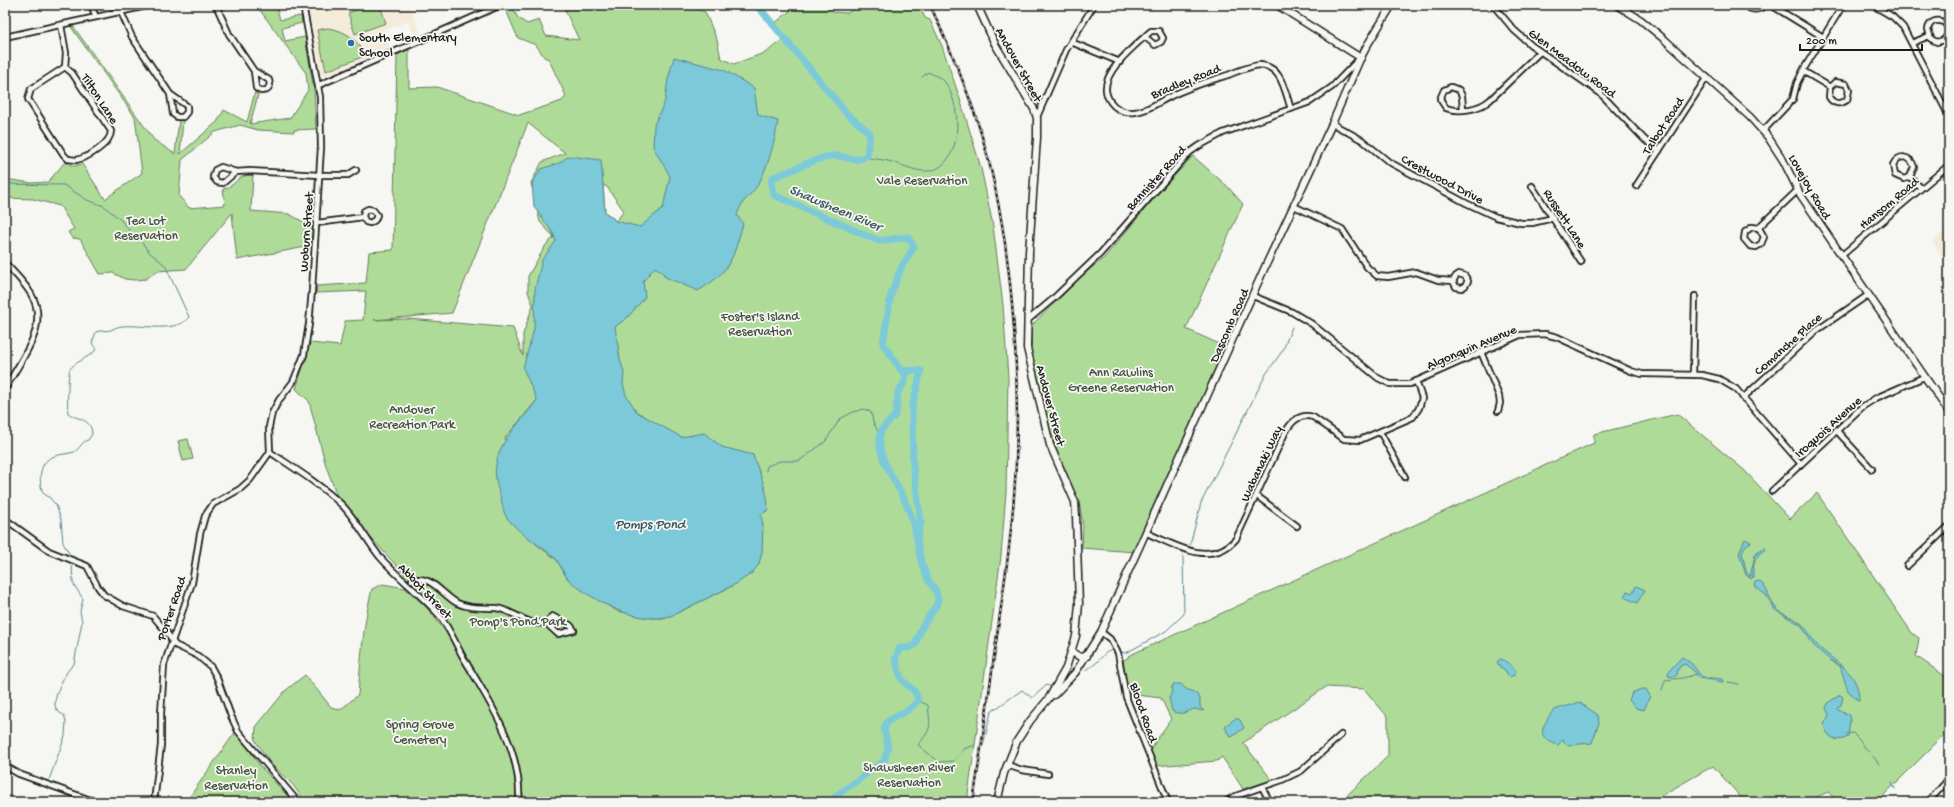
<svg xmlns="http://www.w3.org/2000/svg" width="1954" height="807" font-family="'Gochi Hand',sans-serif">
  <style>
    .built { fill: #f4ebda }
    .green { fill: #afdb99; stroke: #667c5a; fill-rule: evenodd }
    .water { fill: #7bcad9; stroke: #55848d }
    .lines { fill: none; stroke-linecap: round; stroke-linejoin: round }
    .stream { stroke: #55848d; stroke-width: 1 }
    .river { stroke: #7bcad9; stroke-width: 7 }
    .minor-casing { stroke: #1c1c1c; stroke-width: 8 }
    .major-casing { stroke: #1c1c1c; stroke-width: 9 }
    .minor { stroke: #f6f6f2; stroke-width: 4.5 }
    .major { stroke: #f6f6f2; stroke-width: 6 }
    .rail-casing { stroke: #1c1c1c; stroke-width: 2.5 }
    .rail { stroke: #f6f6f2; stroke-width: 1; stroke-dasharray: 3; stroke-linecap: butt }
    .poi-dot { fill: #1f6fb2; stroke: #f6f6f2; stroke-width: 1.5 }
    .labels { text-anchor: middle; stroke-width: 3.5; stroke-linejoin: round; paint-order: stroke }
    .poi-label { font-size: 13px; fill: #1c1c1c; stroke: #f6f6f2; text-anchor: start }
    .street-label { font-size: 13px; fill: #1c1c1c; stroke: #f6f6f2 }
    .park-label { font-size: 13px; fill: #485542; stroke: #f6f6f2 }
    .water-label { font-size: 14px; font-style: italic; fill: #3d595e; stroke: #f6f6f2 }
  </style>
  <rect width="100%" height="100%" fill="#f6f6f2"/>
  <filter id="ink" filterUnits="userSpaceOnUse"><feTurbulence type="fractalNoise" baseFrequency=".025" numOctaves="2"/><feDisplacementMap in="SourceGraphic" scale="8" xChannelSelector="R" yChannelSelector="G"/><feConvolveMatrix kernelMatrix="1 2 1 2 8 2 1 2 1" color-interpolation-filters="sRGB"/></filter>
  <g filter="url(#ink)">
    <!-- built -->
    <g class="built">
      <polygon points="307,5 409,5 422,35 415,38 408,21 383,31 391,49 324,76 320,74"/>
      <polygon points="1949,228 1949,265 1932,242"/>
    </g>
    <!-- green -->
    <g class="green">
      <path d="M261,5H276L280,20L301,16L302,23L282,28L285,41L305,37L314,91L316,129L294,130V132L258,130L240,125L215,132L182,160L179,196L189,208L225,205L223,189C237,186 236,174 253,175L251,211L289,214L313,227L311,246L237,260L232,213L186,269L157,271L146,279L134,280L125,279L113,273L100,274L80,239L72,238L68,232L74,229L60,206L33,199L5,198V179L32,183L48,182L65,162L73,166L82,164L105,199L142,173L135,117L71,27L73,26L154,140L175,154L179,120H183L180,154L217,122L224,110L247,122L255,92L258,95L250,124L290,118L308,90L306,73L257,6Z"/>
      <polygon points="370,5 380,5 386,23 355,34 348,13"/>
      <path d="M511,5L518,18L527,24L539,20L546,36L579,40L564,8H607L614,5H690V7L705,12L717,40L721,58L734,64L767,52L784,38L774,24L797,5H832L833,12L847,13L861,5H919L925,18L930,20L942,46L960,99L981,168L993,226L1003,305L1008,377L1006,492L1001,556L967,802H524L519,764L497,710L442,616L411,586L405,575L340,504L326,466L309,401L296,389L310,343L340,346L345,321L363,320L366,291L316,293L317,286L366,283L369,252L393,250L397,55L409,49V88L437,87L519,115L562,101L566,96L548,58H545L536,45L518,38L505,8ZM528,123L565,153L542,162L531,183L540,222L554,237L546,245L528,276V292L533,305L523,334V356L513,328L409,319L374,320L452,313ZM603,185L607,187L624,211L616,221L605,212ZM537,400L545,404L732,586L673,615L663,618H652L617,611L588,594L567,578L557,560L536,544L505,438Z"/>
      <path d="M328,28C347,31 357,39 365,56L326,71L317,30Z"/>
      <polygon points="1193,156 1227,186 1243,204 1186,329 1226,347 1135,552 1082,548 1083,526 1080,507 1051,436 1031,353 1032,325 1085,273 1104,258 1161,190"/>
      <polygon points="1677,414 1744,470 1790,519 1817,493 1912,633 1919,638 1916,656 1949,679 1949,730 1877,802 1838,802 1828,792 1805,802 1745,802 1713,766 1650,802 1340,802 1388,756 1388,717 1364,689 1326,687 1243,743 1272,780 1243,789 1222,757 1217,761 1155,766 1150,750 1171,719 1161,698 1129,694 1126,682 1123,660 1128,658 1128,656 1594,443 1594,434"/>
      <polygon points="188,439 193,459 183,461 178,441"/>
      <path d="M383,584L405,588L426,607L445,631L498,723L507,745L514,771L517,802H305L293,785L271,764L255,740L256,727L285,691L305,675L331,707L340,710L358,695C361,659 363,624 372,589Z"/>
      <polygon points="236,731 261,767 293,802 186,802"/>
    </g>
    <!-- water -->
    <g class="water">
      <path d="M674,57L724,70L754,88L758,115L778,121C775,141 769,163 760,181C754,194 742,198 737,215L743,224C732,260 732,270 698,291L665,277L662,272L655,267L643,281L645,297L628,317L615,327L620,359L624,372L623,384L626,395L637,412L681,437L704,433L722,447L753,455C758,470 771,497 767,511L761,514L763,526L762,552L759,564L752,573L736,584L673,615C640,627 593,601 569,580C563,574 561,565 556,559C541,545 520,535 507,518C503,513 502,502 500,495C497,486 494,475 496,465C499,439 523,421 537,400L523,368L534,329L535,289L542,260L556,241L553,233L534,207L532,183L541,169L559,163L569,156L601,160L605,212L616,221L640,227L663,208L670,176L653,147L654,125L665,101L668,79Z"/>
      <path d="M1745,539L1751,542L1746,545L1742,552L1746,571L1750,577L1755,555L1764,547L1766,549C1754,555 1753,566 1753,577L1751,579L1746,575L1739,553Z"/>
      <path d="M1759,581C1768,587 1769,601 1777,609C1783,615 1791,616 1798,621C1807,627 1810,637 1817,645C1834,663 1860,671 1859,701L1848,691L1840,666L1830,660L1814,646L1801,625L1775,610L1766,595L1754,586L1755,582Z"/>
      <polygon points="1636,586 1645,590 1637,603 1624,597 1627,591 1633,593"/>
      <polygon points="1682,657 1692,664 1702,677 1722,679 1723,682 1699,678 1695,672 1685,664 1680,666 1677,672 1678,674 1674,677 1668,676 1669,671"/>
      <path d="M1500,659C1506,660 1512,666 1516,671L1515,675L1509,677L1504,669L1500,667L1497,662Z"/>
      <path d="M1175,684H1181L1186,689L1196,693L1200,699V707L1204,711L1194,709C1187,712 1180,716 1172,711L1169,698L1171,694L1172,686Z"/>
      <polygon points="1641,689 1646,689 1650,696 1644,710 1636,708 1629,700 1632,693"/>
      <path d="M1840,695L1843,697L1841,705L1837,708L1838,710L1845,712V714L1848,713L1850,720L1848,737C1835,744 1826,736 1824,724L1829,715L1826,707L1829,702Z"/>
      <path d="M1579,702L1598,715L1599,723L1592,743L1568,745L1565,744L1563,740L1558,745C1543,740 1538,734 1547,720C1549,716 1551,712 1555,710C1563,706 1572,706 1579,702Z"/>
      <polygon points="1236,718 1240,720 1244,728 1232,737 1227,732 1225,726"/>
    </g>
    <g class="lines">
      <!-- stream -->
      <g class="stream">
        <path d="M864,157C872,159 880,159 888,161C903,164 921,176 936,169C964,156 961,102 944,81C940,77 934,75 928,72L922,77"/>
        <path d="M5,184L64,185L87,200L104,206L122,221L131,233L140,240L149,252L165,265L189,317C177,334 141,324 123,326C118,326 115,328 111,330C107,331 101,330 96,332L92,343L96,349L94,352C88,357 73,364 70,369C68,371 67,410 68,413C76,420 91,417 92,434L88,440C81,442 80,449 74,452C68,454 61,454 55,456C39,460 38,480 43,493L50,498L56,505L61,520L63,543L70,555"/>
        <polyline points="766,471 767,466 780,461 799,461 825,442 840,419 853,412 864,409 871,412 873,422 880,435"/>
        <polyline points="1190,545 1201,503 1266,374 1283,350 1292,327"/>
        <polyline points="1121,652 1126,653 1166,631 1184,614 1183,555"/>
        <path d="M1085,670C1089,668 1093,666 1096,663C1103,657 1104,651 1114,650"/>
        <polyline points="1728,682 1739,684"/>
        <polyline points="1662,690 1665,680 1683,678 1697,674"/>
        <path d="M918,701L928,705C930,727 933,727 918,745L939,762L954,761L964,749L975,745"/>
        <polyline points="1846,734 1853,733 1869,752"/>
        <polyline points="983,746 991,712 1022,690 1032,698 1047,685 1051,687"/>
        <polyline points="1873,756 1879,764"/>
        <path d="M49,780L65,736L66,721L64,715C59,713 55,710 55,704C55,693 66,670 74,664L82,622L80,611L83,599L73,583L72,565"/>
        <polyline points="1892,782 1895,789"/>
      </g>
      <!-- river -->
      <g class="river">
        <path d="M757,5L847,114L870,133L867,155C855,165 845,154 831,156C813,159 790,172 772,178L771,185L774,195L879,241L908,237L914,247L902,266L891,294L883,344L901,370L921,371L912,407L913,466L921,522L917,539L921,562L928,580L936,591L938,599L937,604L922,627L915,645L908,648H900L895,659C898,665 899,676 903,681C910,688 917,690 918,701L908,710L888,721L884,728L888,748L884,761L836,796L831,802"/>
        <path d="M901,370L906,375L905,382L898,392L896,413C892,422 882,424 880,435C877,458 893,476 902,495C909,509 914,521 916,536"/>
      </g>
      <defs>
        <g id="minor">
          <polyline points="91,5 96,17"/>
          <polyline points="216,5 229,34 254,71 269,80 270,85 267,90 261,91 256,88 254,71"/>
          <polyline points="1493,5 1514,30 1531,45 1600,93 1645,140 1659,151"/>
          <path d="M1744,5C1751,11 1759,11 1766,5"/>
          <polyline points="1771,5 1823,37"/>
          <polyline points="1873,5 1893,17 1903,27 1949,116"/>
          <polyline points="121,12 132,37 170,94 173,114 177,117 183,117 187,112 187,106 170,94"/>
          <path d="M61,25L66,53L65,67L72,73L111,131C111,144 87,158 76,160L68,159L64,155L28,99L31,89L65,67"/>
          <path d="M1949,29L1944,22C1937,19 1930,21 1928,29L1931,39L1937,42L1944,40L1949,33"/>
          <polyline points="5,37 151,5"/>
          <path d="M1145,37L1155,45L1161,42L1163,38L1159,31H1151C1136,45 1099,73 1107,95C1111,107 1123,114 1135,112C1148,111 1160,101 1171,96C1189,87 1209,81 1228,75C1238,71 1249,66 1260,65C1282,66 1285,92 1291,109"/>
          <polyline points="1071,42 1120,62"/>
          <polyline points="1912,43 1929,36"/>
          <path d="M1803,71L1830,87L1829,97C1833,104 1840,105 1847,100L1849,90L1846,84L1835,82L1830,87"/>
          <polyline points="319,85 501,5"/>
          <path d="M1463,109L1462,96L1459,90L1451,87L1444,90L1440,99L1446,108C1459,113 1480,109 1490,100L1540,52"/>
          <polyline points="1037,117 1066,50 1094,5"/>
          <polyline points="1333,124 1362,140 1389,162 1466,203 1496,217 1521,223 1532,223 1553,218"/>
          <polyline points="1763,131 1793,99 1797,83 1805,67 1843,5"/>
          <polyline points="236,172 223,183 217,182 213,177 215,170 221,167 236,172 250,171 319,175 348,175 356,170"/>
          <path d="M1910,177L1904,179L1895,175L1893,165C1898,154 1911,155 1914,167L1910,177L1921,188"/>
          <polyline points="1532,186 1581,262"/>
          <polyline points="1636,186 1707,77"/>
          <polyline points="1294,206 1342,229 1367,267 1377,276 1388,277 1416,272 1438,280 1453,281 1456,276 1459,274 1465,276 1468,281 1465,286 1462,288 1456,287 1453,281"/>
          <polyline points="317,223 363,217 366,222 370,223 375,220 377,215 373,210 368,209 364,211 363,217"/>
          <polyline points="1759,228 1752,227 1745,232 1744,239 1750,246 1756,247 1761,244 1764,237 1759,228 1761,225 1798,190"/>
          <polyline points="1841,256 1949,165"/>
          <path d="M5,263C14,273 24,282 31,294C51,328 19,360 5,390"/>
          <polyline points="1253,296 1292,312 1312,324 1378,378 1390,384 1410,384 1520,335 1545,334 1557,337 1631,371 1642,374 1702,375 1719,379 1736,389 1801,464"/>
          <polyline points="1028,320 1053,299 1100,254 1189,153 1199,146 1223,133 1310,102 1332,87 1358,60"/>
          <polyline points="1481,352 1499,396 1500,403 1498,411"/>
          <polyline points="1693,375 1695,296"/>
          <polyline points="1743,398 1813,333 1868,295"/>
          <polyline points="1836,430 1872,469"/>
          <polyline points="1380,432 1405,477"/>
          <polyline points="270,452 269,427 272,413 279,400 293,382 304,355 309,324 312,290 321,147 320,97 303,5"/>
          <path d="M270,452C294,468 321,485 343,506C357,521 367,541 380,557C398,578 421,594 439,615C449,627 455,643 463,657C489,701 522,749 519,802"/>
          <polyline points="1772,491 1862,407 1876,398 1924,377"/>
          <polyline points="1257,496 1297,526"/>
          <polyline points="5,519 49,551 87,566 98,587 104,595 123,606 153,616 165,630 175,645 198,656 211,667 217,678 231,716 238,731 298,802"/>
          <path d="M1147,533C1175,545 1210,568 1236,539L1285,433C1291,422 1299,413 1313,417L1344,439L1360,440L1413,417L1419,408L1422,398L1416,381"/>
          <polyline points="1907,566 1949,526"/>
          <path d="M412,580C431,574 441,594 457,603C470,609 482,607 496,608C509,610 519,618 531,622C535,624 541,623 546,623L558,634L574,630L570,625L552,616L546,623"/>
          <polyline points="1101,632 1110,639 1118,653 1126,697 1168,802"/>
          <polyline points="1007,765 1022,770 1048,774"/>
          <polyline points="5,766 19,774 96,802"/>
          <polyline points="1262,787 1270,802"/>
          <polyline points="154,802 161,745 161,713 164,665 192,583 200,534 205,516 213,504 240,489 250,480 270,452"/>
          <polyline points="1226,802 1233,797 1282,780 1301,771 1341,735"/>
          <polyline points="1928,802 1949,779"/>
        </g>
        <g id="major">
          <polyline points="977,5 995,44 1034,109 1037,118 1037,138 1029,252 1027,348 1050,445 1075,502 1076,516 1079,604 1076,636 1066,668 1049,698 1030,721 1017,741 1004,773 997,802"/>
          <polyline points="1277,5 1361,58"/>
          <polyline points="1617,5 1641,20 1664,39 1750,117 1768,137 1783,160 1800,194 1831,240 1949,412"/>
          <polyline points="1072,652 1080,657 1087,656"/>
          <polyline points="1054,695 1075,673 1101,632 1265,267 1331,126 1361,57 1368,44 1392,5"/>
        </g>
      </defs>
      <!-- minor casing -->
      <use href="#minor" class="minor-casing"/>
      <!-- major casing -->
      <use href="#major" class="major-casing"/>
      <!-- minor -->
      <use href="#minor" class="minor"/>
      <!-- major -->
      <use href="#major" class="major"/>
      <defs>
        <path id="rail" d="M930,5C949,46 967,87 980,130C1011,229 1020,358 1016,462C1014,517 1006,573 998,628C990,686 982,744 973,802"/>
      </defs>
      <!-- rail casing -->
      <use href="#rail" class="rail-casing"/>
      <!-- rail -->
      <use href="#rail" class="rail"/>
    </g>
  </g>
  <!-- markers -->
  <circle class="poi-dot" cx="351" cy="43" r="4"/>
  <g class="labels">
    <!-- poi labels -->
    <g class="poi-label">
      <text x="359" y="41">South Elementary<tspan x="359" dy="15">School</tspan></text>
    </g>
    <!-- street labels -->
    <g class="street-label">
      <text transform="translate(1573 62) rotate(37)" y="5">Glen Meadow Road</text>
      <text transform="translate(1020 64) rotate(61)" y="5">Andover Street</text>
      <text transform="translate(1185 80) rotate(-22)" y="5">Bradley Road</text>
      <text transform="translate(101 98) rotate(57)" y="5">Tilton Lane</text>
      <text transform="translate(1662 125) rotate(-57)" y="5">Talbot Road</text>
      <text transform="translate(1155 177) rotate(-48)" y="5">Bannister Road</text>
      <text transform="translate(1443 178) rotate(28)" y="5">Crestwood Drive</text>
      <text transform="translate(1811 186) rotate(60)" y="5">Lovejoy Road</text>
      <text transform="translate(1888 202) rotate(-40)" y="5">Hansom Road</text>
      <text transform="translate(1566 218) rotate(57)" y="5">Russett Lane</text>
      <text transform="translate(305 232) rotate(-86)" y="5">Woburn Street</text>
      <text transform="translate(1228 325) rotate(-66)" y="5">Dascomb Road</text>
      <text transform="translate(1787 343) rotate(-42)" y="5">Comanche Place</text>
      <text transform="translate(1471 346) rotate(-23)" y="5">Algonquin Avenue</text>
      <text transform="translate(1052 405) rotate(75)" y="5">Andover Street</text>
      <text transform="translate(1827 426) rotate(-42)" y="5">Iroquois Avenue</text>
      <text transform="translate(1260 463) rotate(-65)" y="5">Wabanaki Way</text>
      <text transform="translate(426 590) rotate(46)" y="5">Abbot Street</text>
      <text transform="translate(170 608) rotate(-71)" y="5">Porter Road</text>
      <text transform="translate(1145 712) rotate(71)" y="5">Blood Road</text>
    </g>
    <!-- park labels -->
    <g class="park-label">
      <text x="922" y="184">Vale Reservation</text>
      <text x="146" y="224">Tea Lot<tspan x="146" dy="15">Reservation</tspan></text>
      <text x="760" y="320">Foster's Island<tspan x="760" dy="15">Reservation</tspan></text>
      <text x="1121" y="376">Ann Rawlins<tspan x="1121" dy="15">Greene Reservation</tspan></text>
      <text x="412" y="413">Andover<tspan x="412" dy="15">Recreation Park</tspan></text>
      <text x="518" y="625">Pomp's Pond Park</text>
      <text x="420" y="728">Spring Grove<tspan x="420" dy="15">Cemetery</tspan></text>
      <text x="909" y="771">Shawsheen River<tspan x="909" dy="15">Reservation</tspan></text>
      <text x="236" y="774">Stanley<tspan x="236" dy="15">Reservation</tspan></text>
    </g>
    <!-- water labels -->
    <g class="water-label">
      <text transform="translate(836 207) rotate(23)" y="5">Shawsheen River</text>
      <text x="650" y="528">Pomps Pond</text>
    </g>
  </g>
  <!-- margin -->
  <rect width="1954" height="807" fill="none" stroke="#f6f6f2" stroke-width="20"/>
  <rect x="10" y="10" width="1934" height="787" fill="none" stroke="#1c1c1c" stroke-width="1.5" filter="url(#ink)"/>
  <!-- scale -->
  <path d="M1800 44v6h122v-6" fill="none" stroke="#1c1c1c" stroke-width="2"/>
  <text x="1806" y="44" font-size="12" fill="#1c1c1c" stroke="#f6f6f2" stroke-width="3" paint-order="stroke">200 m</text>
</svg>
